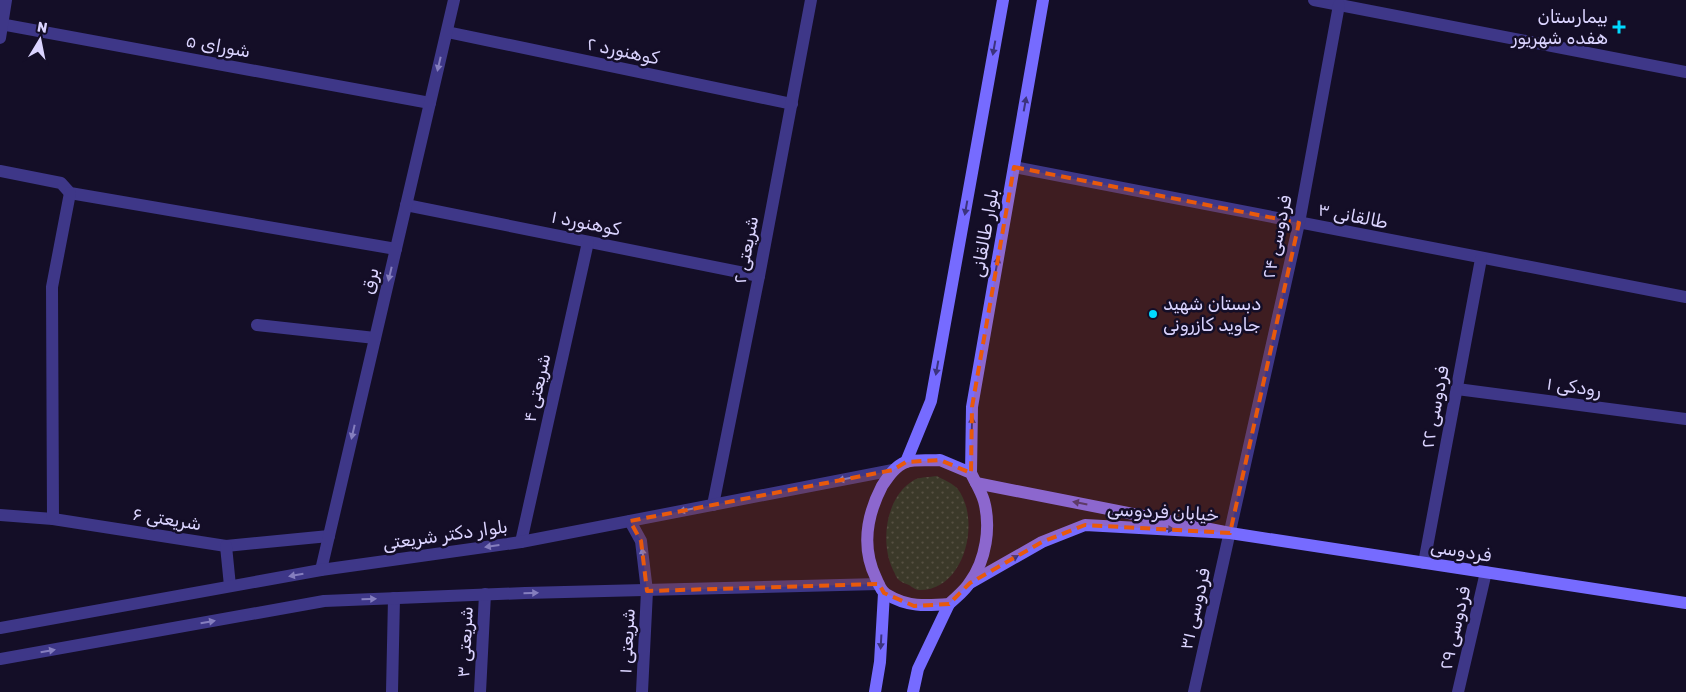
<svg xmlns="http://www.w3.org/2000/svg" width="1686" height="692" font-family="Rubik,Vazirmatn,sans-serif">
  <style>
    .grass { fill: url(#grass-dots) }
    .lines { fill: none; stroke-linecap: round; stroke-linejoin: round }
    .minor { stroke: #3e3788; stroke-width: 12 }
    .tertiary { stroke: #3e3788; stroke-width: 12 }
    .secondary { stroke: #766bff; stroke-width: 12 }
    .oneway { fill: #3b337d }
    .oneway2 { fill: #857ebe }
    .marked { fill: #e8590c; fill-opacity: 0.2; stroke: #e8590c; stroke-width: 4; stroke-dasharray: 10 6; stroke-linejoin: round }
    .poi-dot { fill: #00daff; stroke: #140e27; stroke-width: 2 }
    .labels { text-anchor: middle; stroke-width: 5; stroke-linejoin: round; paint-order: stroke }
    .poi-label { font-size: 18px; fill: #dbd4ff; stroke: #140e27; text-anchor: end }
    .street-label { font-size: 18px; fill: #dbd4ff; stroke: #140e27 }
  </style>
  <defs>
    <pattern id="grass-dots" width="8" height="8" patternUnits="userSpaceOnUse" patternTransform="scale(1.25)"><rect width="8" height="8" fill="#113131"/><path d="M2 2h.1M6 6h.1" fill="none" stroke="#334e50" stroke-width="1.8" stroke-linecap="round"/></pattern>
  </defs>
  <rect width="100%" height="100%" fill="#140e27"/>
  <!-- grass -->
  <path class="grass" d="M937,476C942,479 952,483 957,488C982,519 965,591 919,590C916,590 912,587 909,585C906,584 901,582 899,580C896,578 895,573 893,570C880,543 885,497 914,480C919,477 930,477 937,476Z"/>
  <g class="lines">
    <!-- minor -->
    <g class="minor">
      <polyline points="1314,0 1686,72"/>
      <polyline points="0,24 430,103"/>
      <polyline points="447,32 792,104"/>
      <polyline points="0,38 6,0"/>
      <polyline points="1014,167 1686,297"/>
      <polyline points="0,171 61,183 70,193 396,249"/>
      <polyline points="406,205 759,276"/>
      <polyline points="257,325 375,338"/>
      <polyline points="1457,389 1686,419"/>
      <polyline points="713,505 759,276 811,0"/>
      <polyline points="0,515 53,519 226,546 329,536"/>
      <polyline points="53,519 52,287 70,193"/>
      <polyline points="521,542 588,242"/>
      <polyline points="226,546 230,586"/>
      <polyline points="1424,563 1481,259"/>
      <polyline points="321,570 454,0"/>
      <polyline points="392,692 394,598"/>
      <polyline points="480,692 485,594"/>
      <polyline points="642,692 647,591"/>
      <polyline points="1194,692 1299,223 1339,5"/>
      <polyline points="1458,692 1486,572"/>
    </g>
    <!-- tertiary -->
    <g class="tertiary">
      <polyline points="630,521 641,541 647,591"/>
      <polyline points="0,628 321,570 521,542 893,470"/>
      <polyline points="0,659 324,601 525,593 879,584"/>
    </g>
    <!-- secondary -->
    <g class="secondary">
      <path d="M940,460L971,473C975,482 981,491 984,501C991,527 986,560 970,582C965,591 956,597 949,604C925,606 907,607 886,594C881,591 878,583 876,578C861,547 867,515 882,486C888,477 895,466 906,462C916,459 930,461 940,460Z"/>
      <polyline points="906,462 931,401 1003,0"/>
      <polyline points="971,473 972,407 1043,0"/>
      <polyline points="1230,533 1686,603"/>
      <polyline points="970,583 1042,542 1085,525 1230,533 976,483"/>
      <polyline points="875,692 880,662 884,593"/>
      <polyline points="913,692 918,669 949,604"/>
    </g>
  </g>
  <!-- one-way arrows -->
  <defs><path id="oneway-solid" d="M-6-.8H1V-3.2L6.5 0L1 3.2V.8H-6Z" transform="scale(1.25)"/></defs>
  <g class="oneway">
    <use href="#oneway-solid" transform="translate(994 48) rotate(100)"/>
    <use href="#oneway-solid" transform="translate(1025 104) rotate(-80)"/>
    <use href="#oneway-solid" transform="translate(966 208) rotate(100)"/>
    <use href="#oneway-solid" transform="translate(997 264) rotate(-80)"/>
    <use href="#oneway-solid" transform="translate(937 368) rotate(100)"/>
    <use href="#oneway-solid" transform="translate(972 424) rotate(-88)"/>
    <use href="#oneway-solid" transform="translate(1080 503) rotate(-169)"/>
    <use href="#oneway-solid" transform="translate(1167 529) rotate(3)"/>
    <use href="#oneway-solid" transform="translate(1012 559) rotate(-30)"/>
    <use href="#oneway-solid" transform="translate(881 642) rotate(93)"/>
  </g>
  <g class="oneway2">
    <use href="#oneway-solid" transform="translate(439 64) rotate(103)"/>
    <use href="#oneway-solid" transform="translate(390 274) rotate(103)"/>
    <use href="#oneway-solid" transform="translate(353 432) rotate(103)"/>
    <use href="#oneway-solid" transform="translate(845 479) rotate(169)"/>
    <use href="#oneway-solid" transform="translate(686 510) rotate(169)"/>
    <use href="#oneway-solid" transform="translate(492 546) rotate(172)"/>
    <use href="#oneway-solid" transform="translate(643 555) rotate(-98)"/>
    <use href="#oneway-solid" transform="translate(296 575) rotate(170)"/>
    <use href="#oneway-solid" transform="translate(531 593) rotate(-1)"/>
    <use href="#oneway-solid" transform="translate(369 599) rotate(-2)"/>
    <use href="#oneway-solid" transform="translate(208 622) rotate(-10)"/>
    <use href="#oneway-solid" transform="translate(48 651) rotate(-10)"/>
  </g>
  <!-- marked area -->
  <path class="marked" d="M1014,167L1299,223L1230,533L1085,525L1042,542L970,583L949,604L914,606L884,593L879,584L647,591L641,541L630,521L893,470L906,462L940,460L971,473L972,407Z"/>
  <!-- markers -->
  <g class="poi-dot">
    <path d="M1616.5 19.5h5v5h5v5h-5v5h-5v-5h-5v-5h5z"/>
    <circle cx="1153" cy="314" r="5"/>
  </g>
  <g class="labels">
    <!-- poi labels -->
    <g class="poi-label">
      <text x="1608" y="23">بیمارستان<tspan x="1608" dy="21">هفده شهریور</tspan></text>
      <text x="1163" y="310" text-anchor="start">دبستان شهید<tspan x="1163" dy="21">جاوید کازرونی</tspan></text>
    </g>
    <!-- street labels -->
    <g class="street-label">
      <text transform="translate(218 46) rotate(10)" y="6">شورای ۵</text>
      <text transform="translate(623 51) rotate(12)" y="6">کوهنورد ۲</text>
      <text transform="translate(1353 216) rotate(11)" y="6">طالقانی ۳</text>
      <text transform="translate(586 223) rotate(11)" y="6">کوهنورد ۱</text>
      <text transform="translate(985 233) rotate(-80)" y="6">بلوار طالقانی</text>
      <text transform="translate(1277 237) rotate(-78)" y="6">فردوسی ۲۴</text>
      <text transform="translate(746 250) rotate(-79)" y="6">شریعتی ۲</text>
      <text transform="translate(370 281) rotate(-77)" y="6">برق</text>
      <text transform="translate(1574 387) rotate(8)" y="6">رودکی ۱</text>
      <text transform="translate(537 388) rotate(-77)" y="6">شریعتی ۴</text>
      <text transform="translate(1435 407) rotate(-79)" y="6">فردوسی ۲۲</text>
      <text transform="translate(1163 512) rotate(3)" y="6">خیابان فردوسی</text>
      <text transform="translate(167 519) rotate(9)" y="6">شریعتی ۶</text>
      <text transform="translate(445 535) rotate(-8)" y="6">بلوار دکتر شریعتی</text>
      <text transform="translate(1461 551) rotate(9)" y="6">فردوسی</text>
      <text transform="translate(1195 609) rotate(-77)" y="6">فردوسی ۳۱</text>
      <text transform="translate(1455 628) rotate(-77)" y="6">فردوسی ۲۹</text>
      <text transform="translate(627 641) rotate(-87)" y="6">شریعتی ۱</text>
      <text transform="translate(465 642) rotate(-87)" y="6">شریعتی ۳</text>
    </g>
  </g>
  <!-- north arrow -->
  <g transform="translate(40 40) rotate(10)" stroke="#140e27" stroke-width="4" paint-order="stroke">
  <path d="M0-4L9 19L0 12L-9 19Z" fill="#dbd4ff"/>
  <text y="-8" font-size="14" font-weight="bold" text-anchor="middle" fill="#dbd4ff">N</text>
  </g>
</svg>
